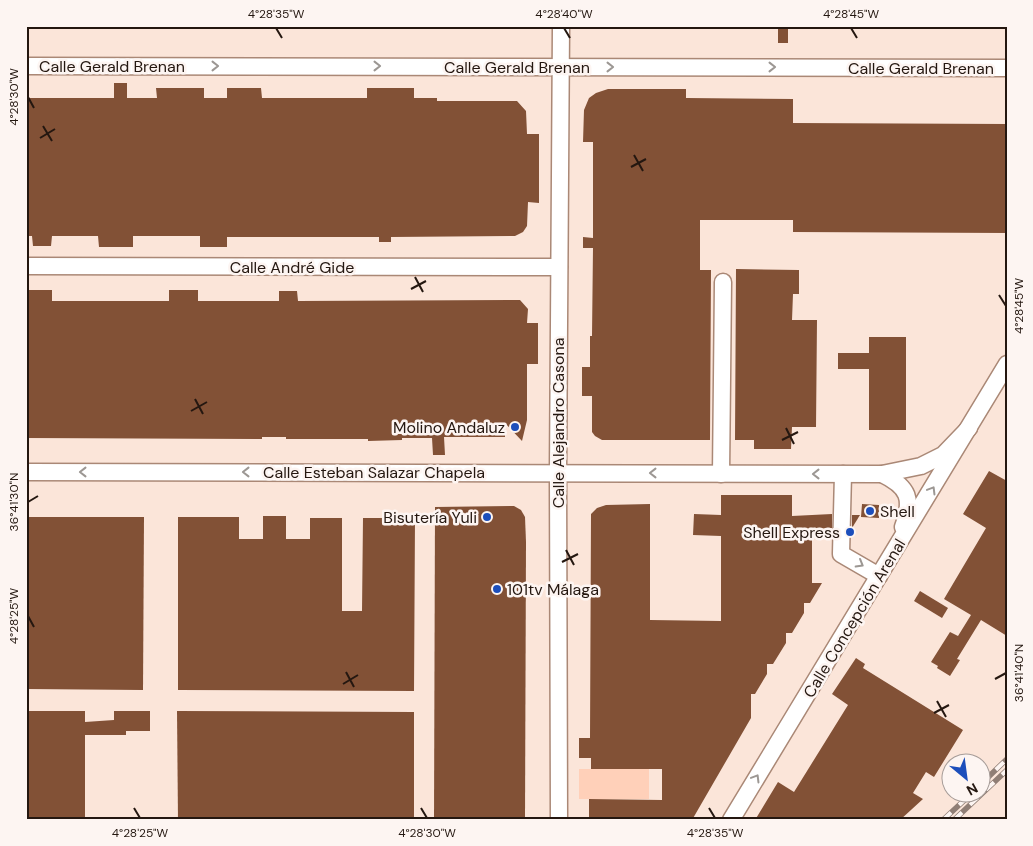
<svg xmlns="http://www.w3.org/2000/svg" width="1033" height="846" font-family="'DM Sans',sans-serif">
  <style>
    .green { fill: #ffd0b9 }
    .building { fill: #825136 }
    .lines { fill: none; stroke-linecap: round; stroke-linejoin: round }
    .minor-casing { stroke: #aa8876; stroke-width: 19 }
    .minor { stroke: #fff; stroke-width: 16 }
    .rail-casing { stroke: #907e75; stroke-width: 5.5 }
    .rail { stroke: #fdf5f2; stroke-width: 4; stroke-dasharray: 11; stroke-linecap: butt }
    .oneway { stroke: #9c9793 }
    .ticks { fill: none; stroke: #241710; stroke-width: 2 }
    .poi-dot { fill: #1c4ebb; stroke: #fdf5f2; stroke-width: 2 }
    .labels { text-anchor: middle; stroke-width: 5; stroke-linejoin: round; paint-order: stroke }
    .street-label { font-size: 16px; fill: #241710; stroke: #fdf5f2 }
    .poi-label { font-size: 16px; fill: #241710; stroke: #fdf5f2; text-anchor: end }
    .neatline { fill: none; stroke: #241710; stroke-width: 2 }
    .ticks-label { font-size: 12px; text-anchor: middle; fill: #241710 }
  </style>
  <rect width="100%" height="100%" fill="#fbe5d9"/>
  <!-- green -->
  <rect class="green" x="579" y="769" width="70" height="30"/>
  <!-- building -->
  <g class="building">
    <rect x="778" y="26" width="10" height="17"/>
    <polygon points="114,83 127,83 127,98 157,98 156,88 204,88 204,98 227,98 227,88 261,88 262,98 367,98 367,88 414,88 414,98 437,98 437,101 517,101 526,111 527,134 539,134 539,203 528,202 527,226 523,232 515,236 391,237 391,242 379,242 379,237 227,237 227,247 200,247 200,236 133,236 133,247 99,247 98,236 52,236 51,246 33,246 32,236 26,236 26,98 114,98"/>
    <polygon points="608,89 686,89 686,98 793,99 793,123 1007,124 1007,233 793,232 793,220 700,220 700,270 711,270 710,440 602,440 595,436 592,432 592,396 582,396 582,367 590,367 590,336 592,336 593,248 583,248 583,237 593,238 593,142 583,142 584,110 589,98 596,93"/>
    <polygon points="736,269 799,270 799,294 793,294 792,320 817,320 816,427 792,427 791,449 754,449 754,440 735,440"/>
    <polygon points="26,290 52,290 52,301 169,301 169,290 198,290 198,301 279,301 279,291 297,291 298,301 520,300 528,309 527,323 538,323 538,364 527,364 527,420 522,441 505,423 505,437 444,437 445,455 433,455 432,438 402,438 402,440 368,441 368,439 286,439 286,437 262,437 262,439 26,438"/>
    <polygon points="869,337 906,337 906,430 869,430 869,369 838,369 838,353 869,353"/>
    <polygon points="989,471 1007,481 1007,636 981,620 957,659 960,660 950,676 937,668 938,666 931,662 950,632 958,636 971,615 944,599 986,528 963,514"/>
    <polygon points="721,495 792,495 792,516 832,514 832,528 812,529 812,583 822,583 810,603 804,603 804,613 792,633 786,633 786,643 773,664 767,664 767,674 755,694 751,694 751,718 692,820 589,820 589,799 662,800 662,769 591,769 591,758 579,758 579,738 590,738 591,514 597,508 606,505 650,504 650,620 721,621 721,536 693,535 694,514 721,515"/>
    <polygon points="862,504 879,505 879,518 861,517"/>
    <polygon points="514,506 521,510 525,517 526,542 525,820 434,820 435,507"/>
    <polygon points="852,515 860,515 852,528"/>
    <polygon points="263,516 286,516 286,539 310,539 310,518 342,518 342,611 362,611 363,518 415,518 414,691 178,690 178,517 239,517 239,539 263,539"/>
    <polygon points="26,517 144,517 143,690 26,689"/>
    <polygon points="920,591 948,608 942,618 914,601"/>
    <polygon points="856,658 865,664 863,668 963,730 934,777 926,772 913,793 923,799 900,820 755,820 778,782 794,792 848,705 832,694"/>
    <polygon points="26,711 85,711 85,722 114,720 114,711 150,711 150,731 126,731 126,735 85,735 85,820 26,820"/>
    <polygon points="177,711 414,712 414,820 178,820"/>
  </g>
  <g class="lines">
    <defs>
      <g id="minor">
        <polyline points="26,66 1007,68"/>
        <polyline points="26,266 559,267"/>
        <polyline points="26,472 882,474 921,466 943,455 969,428"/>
        <polyline points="721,474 723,282"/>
        <polyline points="843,474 841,554 879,576"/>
        <path d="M882,474C909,487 913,499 903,527"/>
        <polyline points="559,820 558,473 561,26"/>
        <polyline points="731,820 1007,364"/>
      </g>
    </defs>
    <!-- minor casing -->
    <use href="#minor" class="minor-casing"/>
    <!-- minor -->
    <use href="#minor" class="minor"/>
    <defs>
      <g id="rail">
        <polyline points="980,785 1007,759"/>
        <polyline points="943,820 971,794"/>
        <polyline points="954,820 1007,770"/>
      </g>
    </defs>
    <!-- rail casing -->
    <use href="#rail" class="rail-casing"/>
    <!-- rail -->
    <use href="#rail" class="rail"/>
  </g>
  <!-- one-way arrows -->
  <defs><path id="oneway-chevron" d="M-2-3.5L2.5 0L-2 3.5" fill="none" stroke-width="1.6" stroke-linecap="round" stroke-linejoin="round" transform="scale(1.25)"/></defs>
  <g class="oneway">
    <use href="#oneway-chevron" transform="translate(215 66)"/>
    <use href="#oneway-chevron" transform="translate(377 66)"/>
    <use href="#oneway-chevron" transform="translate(610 67)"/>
    <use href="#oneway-chevron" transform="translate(772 67)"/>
    <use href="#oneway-chevron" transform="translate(83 472) rotate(-180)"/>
    <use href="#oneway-chevron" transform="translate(246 472) rotate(-180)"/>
    <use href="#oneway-chevron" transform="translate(653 473) rotate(-180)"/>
    <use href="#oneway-chevron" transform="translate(816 474) rotate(180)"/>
    <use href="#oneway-chevron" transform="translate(932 490) rotate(-59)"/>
    <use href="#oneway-chevron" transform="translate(860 564) rotate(30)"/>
    <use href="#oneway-chevron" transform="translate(756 778) rotate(-59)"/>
  </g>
  <!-- ticks -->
  <path class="ticks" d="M276,28L282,38M564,28L570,38M851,28L857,38M28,97L34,108M43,126L52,141M40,138L55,129M634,155L643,171M631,167L646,159M415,277L423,292M411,289L426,281M999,295L1006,306M195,399L203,414M191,411L207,402M786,428L794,444M782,440L798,432M28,502L38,496M566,550L574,565M562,562L578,554M28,616L34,627M346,672L354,687M995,679L1006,673M343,684L358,675M937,701L946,717M934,713L949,705M134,808L140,818M421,808L427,818M709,808L715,818"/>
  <!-- markers -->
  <g class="poi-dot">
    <circle cx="515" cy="427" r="5"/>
    <circle cx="870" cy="511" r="5"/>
    <circle cx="487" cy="517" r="5"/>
    <circle cx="850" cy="532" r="5"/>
    <circle cx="497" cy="589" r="5"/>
  </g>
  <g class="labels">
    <!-- street labels -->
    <g class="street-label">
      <text x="112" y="72">Calle Gerald Brenan</text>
      <text x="517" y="73">Calle Gerald Brenan</text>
      <text x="921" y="74">Calle Gerald Brenan</text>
      <text x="292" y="273">Calle André Gide</text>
      <text transform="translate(558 423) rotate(-90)" y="6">Calle Alejandro Casona</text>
      <text x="374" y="478">Calle Esteban Salazar Chapela</text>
      <text transform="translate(854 618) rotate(-59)" y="6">Calle Concepción Arenal</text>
    </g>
    <!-- poi labels -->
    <g class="poi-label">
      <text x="505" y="433">Molino Andaluz</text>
      <text x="880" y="517" text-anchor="start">Shell</text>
      <text x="477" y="523">Bisutería Yuli</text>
      <text x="840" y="538">Shell Express</text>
      <text x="507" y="595" text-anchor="start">101tv Málaga</text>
    </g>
  </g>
  <!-- border -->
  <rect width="1033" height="846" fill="none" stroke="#fdf5f2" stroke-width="55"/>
  <!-- north arrow -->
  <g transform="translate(966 778) rotate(151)"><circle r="24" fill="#fdf5f2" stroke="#a69c98"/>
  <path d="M0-4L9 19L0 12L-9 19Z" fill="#1c4ebb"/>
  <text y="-8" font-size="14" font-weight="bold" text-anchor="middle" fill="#241710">N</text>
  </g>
  <rect x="28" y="28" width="978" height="790" class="neatline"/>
  <g class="ticks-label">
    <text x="276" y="18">4°28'35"W</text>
    <text x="564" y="18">4°28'40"W</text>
    <text x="851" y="18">4°28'45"W</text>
    <text transform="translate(14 97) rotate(-90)" y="4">4°28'30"W</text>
    <text transform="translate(1019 306) rotate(-90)" y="4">4°28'45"W</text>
    <text transform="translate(14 502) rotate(-90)" y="4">36°41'30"N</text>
    <text transform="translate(14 616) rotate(-90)" y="4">4°28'25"W</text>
    <text transform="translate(1019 673) rotate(-90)" y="4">36°41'40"N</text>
    <text x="140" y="837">4°28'25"W</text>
    <text x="427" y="837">4°28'30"W</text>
    <text x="715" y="837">4°28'35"W</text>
  </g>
</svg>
